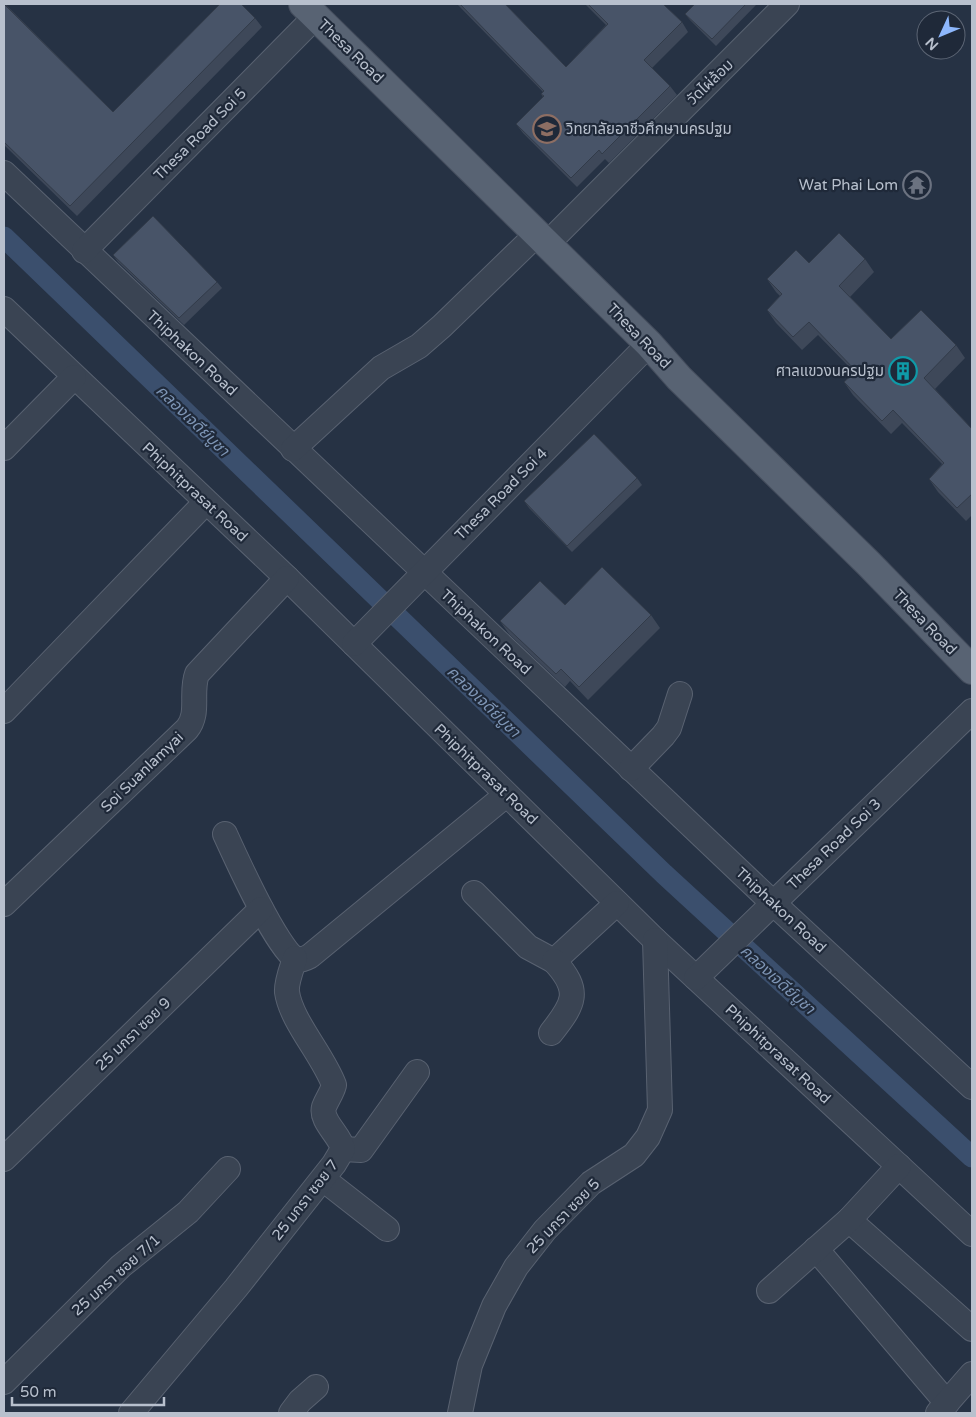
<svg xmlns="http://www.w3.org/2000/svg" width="976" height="1417" font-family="'Varela Round','Noto Sans Thai',sans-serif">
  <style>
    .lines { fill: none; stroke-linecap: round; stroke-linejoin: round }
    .canal { stroke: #3b4f6d; stroke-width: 21 }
    .minor-casing { stroke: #596271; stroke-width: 26 }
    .primary-casing { stroke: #444d5d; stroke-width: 30 }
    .minor { stroke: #3a4453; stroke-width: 24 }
    .primary { stroke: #586373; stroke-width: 28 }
    .wall { fill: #3e4859 }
    .building { fill: #485468; stroke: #323b49 }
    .labels { text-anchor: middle; stroke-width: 4.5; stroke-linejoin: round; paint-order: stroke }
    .street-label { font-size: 15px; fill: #b8c0cd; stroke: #1f2939 }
    .poi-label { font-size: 15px; fill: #b8c0cd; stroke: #1f2939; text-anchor: end }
    .water-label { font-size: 16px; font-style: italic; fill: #7e95b5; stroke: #1f2939 }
  </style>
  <rect width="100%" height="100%" fill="#263244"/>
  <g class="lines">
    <!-- canal -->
    <polyline class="canal" points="4,237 664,874 972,1157"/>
    <defs>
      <g id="minor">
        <polyline points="4,173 773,903 972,1087"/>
        <polyline points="547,244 787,4"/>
        <polyline points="84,251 316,16"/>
        <polyline points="4,309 287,578 655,940 972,1234"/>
        <polyline points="4,448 74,377"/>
        <polyline points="293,449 381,368 419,346 442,326 537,234"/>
        <polyline points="354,644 649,344"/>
        <polyline points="4,711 206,502"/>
        <polyline points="631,769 663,736 669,728 680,694"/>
        <path d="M225,834C235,856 278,951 296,959C301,961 306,958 310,956L506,795"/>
        <polyline points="474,893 528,947 554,961 617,903"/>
        <path d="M4,904L187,729C200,713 190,693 197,674L287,578"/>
        <polyline points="696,978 972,711"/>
        <path d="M551,1033C574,1004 582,991 554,961"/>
        <polyline points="343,1149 361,1150 417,1072"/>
        <polyline points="4,1159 261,909"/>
        <polyline points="323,1179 387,1229"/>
        <polyline points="849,1220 972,1329"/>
        <polyline points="816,1249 947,1403"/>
        <polyline points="769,1291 849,1220 899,1166"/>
        <polyline points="4,1382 121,1266 188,1212 228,1169"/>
        <path d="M131,1413L236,1288L334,1164L343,1149C340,1135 320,1121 324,1107C327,1099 332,1093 334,1085C323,1055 291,1021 287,992C286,982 292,968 295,958"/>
        <polyline points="291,1413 300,1401 316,1387"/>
        <polyline points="460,1413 470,1365 494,1306 516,1267 545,1230 591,1183 634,1155 648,1137 660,1110 655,940"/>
        <polyline points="938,1413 972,1374"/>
      </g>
      <polyline id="primary" points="303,4 649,344 679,378 869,564 972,670"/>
    </defs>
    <!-- minor casing -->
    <use href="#minor" class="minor-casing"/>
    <!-- primary casing -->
    <use href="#primary" class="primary-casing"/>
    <!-- minor -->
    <use href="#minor" class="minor"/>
    <!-- primary -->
    <use href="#primary" class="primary"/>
  </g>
  <!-- wall -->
  <g class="wall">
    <polygon points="4,4 7,4 6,5 113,112 255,18 262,27 77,216 4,145"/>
    <polygon points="457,4 505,4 566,67 606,25 585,4 663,4 682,22 688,32 652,68 670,86 677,95 609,163 605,159 577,187 523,133 516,124 543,97 541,94 543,92"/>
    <polygon points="695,4 757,4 716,46 690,20 685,14"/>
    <polygon points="113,255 217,282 222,288 184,325 118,262"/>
    <polygon points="865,259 874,272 850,297 891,339 956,345 965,358 935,389 972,429 972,515 966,521 938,492 929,479 942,464 902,423 891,434 853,395 844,382 854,372 818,335 802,350 776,323 767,310 780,296 776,292 767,279"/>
    <polygon points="637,478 642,485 572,552 529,508 524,501"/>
    <polygon points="565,605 651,615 660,628 588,700 570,681 565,687 509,634 500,621"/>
  </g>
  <!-- building -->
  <g class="building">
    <polygon points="4,4 113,112 220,4 241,4 255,18 70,206 4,142"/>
    <polygon points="460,4 505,4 566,67 608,24 588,4 663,4 682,22 644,60 670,86 602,154 599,150 571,178 516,124 544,96 541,94 544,91"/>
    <polygon points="695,4 746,4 712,39 685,14"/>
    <polygon points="153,216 217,282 179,318 113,255"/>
    <polygon points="839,233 865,259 839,286 891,339 921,310 956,345 924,378 972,429 972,494 957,508 929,479 944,463 893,410 882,421 844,382 856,371 809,322 793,337 767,310 782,294 767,279 796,250 809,263"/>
    <polygon points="594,434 637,478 567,546 524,501"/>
    <polygon points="602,567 651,615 579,687 561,669 556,674 500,621 540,581 565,605"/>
  </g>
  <!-- icons -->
  <defs>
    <symbol id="university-ring" viewBox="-11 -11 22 22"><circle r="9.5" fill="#1f2939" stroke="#8d6e63" stroke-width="1.5"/><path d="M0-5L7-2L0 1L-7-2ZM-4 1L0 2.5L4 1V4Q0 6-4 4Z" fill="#8d6e63"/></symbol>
    <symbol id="temple-ring" viewBox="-11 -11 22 22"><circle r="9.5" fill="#1f2939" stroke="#6b7280" stroke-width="1.5"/><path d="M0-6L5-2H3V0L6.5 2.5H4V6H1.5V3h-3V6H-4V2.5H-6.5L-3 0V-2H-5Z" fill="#6b7280"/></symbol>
    <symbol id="building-ring" viewBox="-11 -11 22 22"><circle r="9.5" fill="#1f2939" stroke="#0f9aa8" stroke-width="1.5"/><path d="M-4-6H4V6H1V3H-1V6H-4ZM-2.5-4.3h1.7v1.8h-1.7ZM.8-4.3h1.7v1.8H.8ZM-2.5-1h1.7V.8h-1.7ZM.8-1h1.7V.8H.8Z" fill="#0f9aa8"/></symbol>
  </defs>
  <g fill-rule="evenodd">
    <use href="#university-ring" x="531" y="113" width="32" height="32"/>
    <use href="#temple-ring" x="901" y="169" width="32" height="32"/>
    <use href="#building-ring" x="887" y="355" width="32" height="32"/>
  </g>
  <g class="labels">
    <!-- street labels -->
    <g class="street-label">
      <text transform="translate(351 51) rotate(44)" y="5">Thesa Road</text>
      <text transform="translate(710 82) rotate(-44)" y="5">วัดไผ่ล้อม</text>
      <text transform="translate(200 134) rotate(-45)" y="5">Thesa Road Soi 5</text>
      <text transform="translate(639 336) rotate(46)" y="5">Thesa Road</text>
      <text transform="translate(192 353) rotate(43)" y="5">Thiphakon Road</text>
      <text transform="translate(195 492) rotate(43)" y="5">Phiphitprasat Road</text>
      <text transform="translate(501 494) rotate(-45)" y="5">Thesa Road Soi 4</text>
      <text transform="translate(925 622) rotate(46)" y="5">Thesa Road</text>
      <text transform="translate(486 632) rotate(43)" y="5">Thiphakon Road</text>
      <text transform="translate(142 772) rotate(-44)" y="5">Soi Suanlamyai</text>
      <text transform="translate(486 774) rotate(44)" y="5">Phiphitprasat Road</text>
      <text transform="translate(834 844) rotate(-44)" y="5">Thesa Road Soi 3</text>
      <text transform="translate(781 910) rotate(43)" y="5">Thiphakon Road</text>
      <text transform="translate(133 1034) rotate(-44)" y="5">25 มกรา ซอย 9</text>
      <text transform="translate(778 1054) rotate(43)" y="5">Phiphitprasat Road</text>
      <text transform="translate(305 1200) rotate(-52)" y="5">25 มกรา ซอย 7</text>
      <text transform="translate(563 1216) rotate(-46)" y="5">25 มกรา ซอย 5</text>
      <text transform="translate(116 1275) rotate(-42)" y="5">25 มกรา ซอย 7/1</text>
    </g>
    <!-- poi labels -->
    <g class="poi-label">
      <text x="566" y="134" text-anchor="start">วิทยาลัยอาชีวศึกษานครปฐม</text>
      <text x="898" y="190">Wat Phai Lom</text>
      <text x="884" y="376">ศาลแขวงนครปฐม</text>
    </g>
    <!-- water labels -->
    <g class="water-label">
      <text transform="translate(193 420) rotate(44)" y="6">คลองเจดีย์บูชา</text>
      <text transform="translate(484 701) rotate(44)" y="6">คลองเจดีย์บูชา</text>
      <text transform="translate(778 979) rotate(42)" y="6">คลองเจดีย์บูชา</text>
    </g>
  </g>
  <!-- border -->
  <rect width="976" height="1417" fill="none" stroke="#b8c0cd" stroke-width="10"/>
  <!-- north arrow -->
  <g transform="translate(941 35) rotate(226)"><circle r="24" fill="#1f2939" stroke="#5c6574"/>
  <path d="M0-4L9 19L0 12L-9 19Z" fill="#8db7fc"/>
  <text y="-8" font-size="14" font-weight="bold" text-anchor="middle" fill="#b8c0cd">N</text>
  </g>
  <!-- scale -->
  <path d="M12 1397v8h152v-8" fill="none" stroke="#b8c0cd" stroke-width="2.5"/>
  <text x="20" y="1397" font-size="15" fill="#b8c0cd" stroke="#1f2939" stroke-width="4" paint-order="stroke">50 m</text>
</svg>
